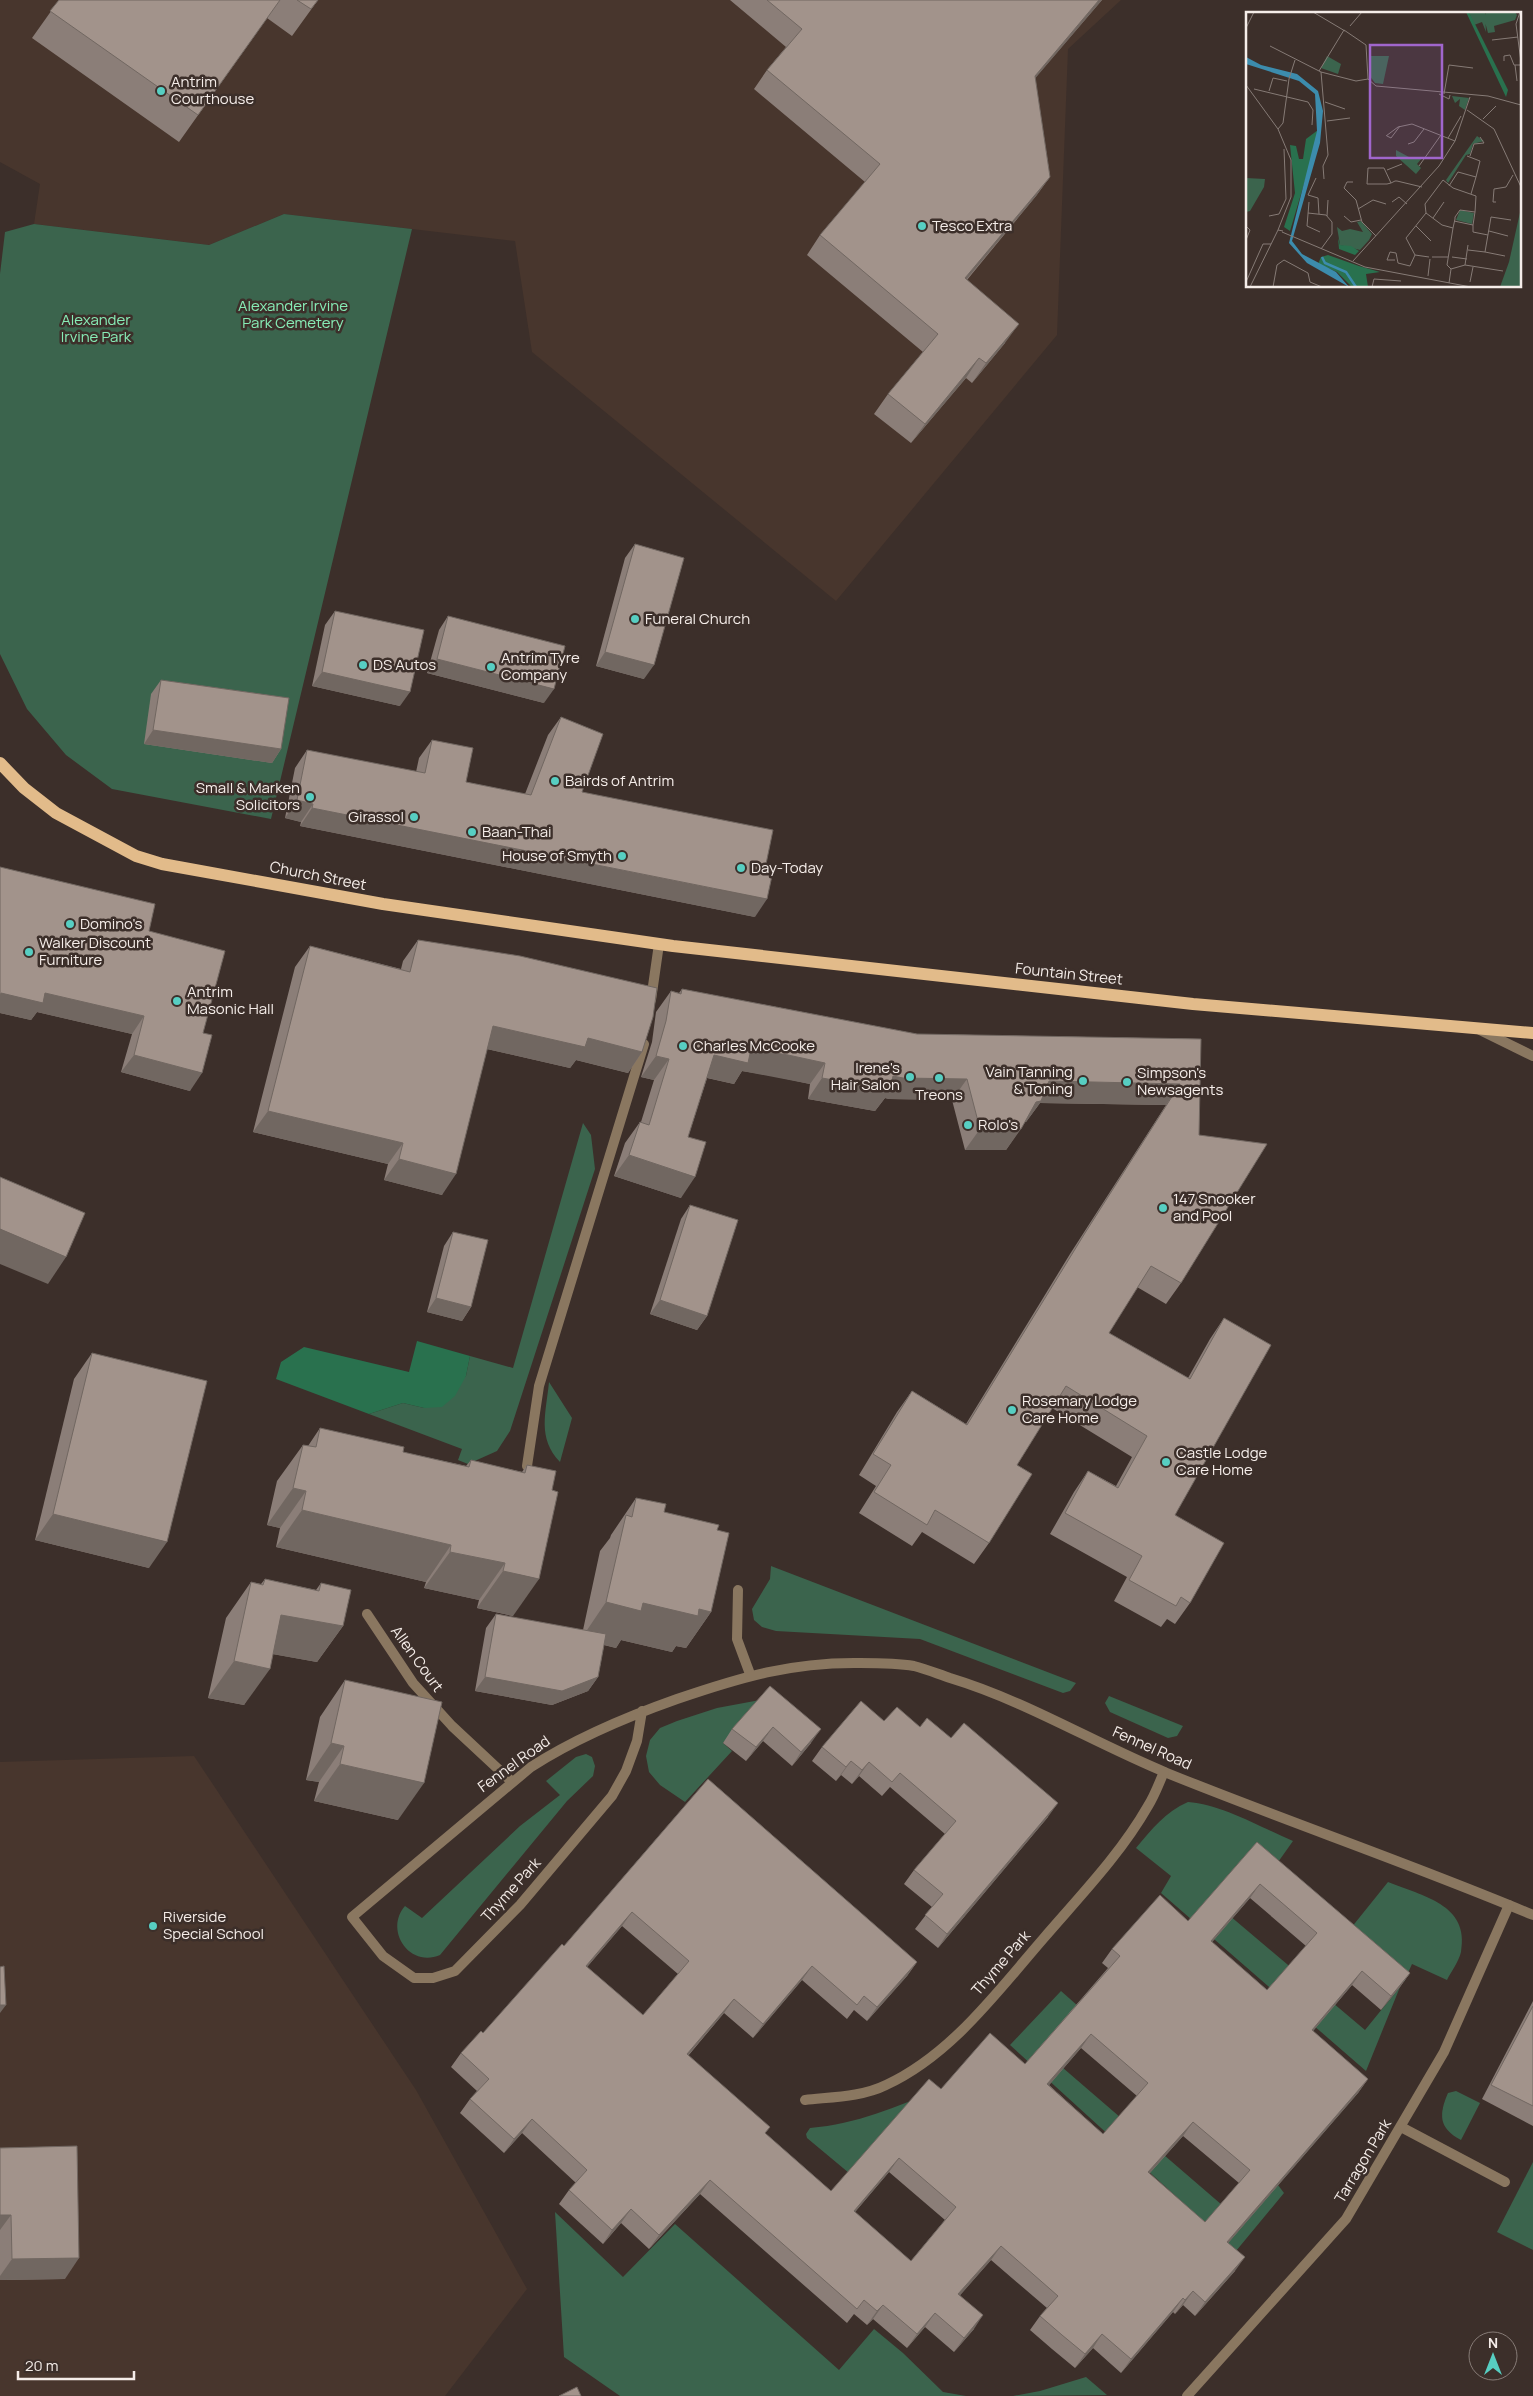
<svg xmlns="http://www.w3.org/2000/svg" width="1533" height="2396" font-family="Manrope,sans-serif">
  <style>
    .built { fill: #48362d }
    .green { fill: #3b644d }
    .forest { fill: #29714e }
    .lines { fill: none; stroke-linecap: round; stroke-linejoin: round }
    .street { stroke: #8a7760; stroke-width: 10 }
    .primary { stroke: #e2bb8a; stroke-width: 12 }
    .wall { fill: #8b7e78; fill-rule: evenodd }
    .shaded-wall { fill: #716761 }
    .building { fill: #a2938b; stroke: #716761; fill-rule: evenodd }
    .poi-dot { fill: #57cec2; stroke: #3c2f2a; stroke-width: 2 }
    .labels { text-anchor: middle; stroke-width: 5; stroke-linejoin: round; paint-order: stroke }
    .poi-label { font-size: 15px; fill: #f5ede9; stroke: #3c2f2a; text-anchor: start }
    .park-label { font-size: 15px; fill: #87ecb6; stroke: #3c2f2a }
    .street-label { font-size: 15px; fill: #f5ede9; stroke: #3c2f2a }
    .inset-river { fill: none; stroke: #3c8cad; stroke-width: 2.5 }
    .inset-road { fill: none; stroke: #867b76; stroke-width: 1 }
    .view { fill: #a066cc; fill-opacity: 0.15; stroke: #a066cc; stroke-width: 2.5 }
    .inset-edge { fill: none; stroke: #f5ede9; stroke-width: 2.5 }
  </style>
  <rect width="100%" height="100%" fill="#3c2f2a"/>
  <!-- built -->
  <g class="built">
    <polygon points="0,0 1121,0 1068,49 1057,335 836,601 532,352 515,241 284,214 209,245 34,224 40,184 0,162"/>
    <polygon points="194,1756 416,2090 527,2289 445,2396 0,2396 0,1762"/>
  </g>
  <!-- green -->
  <g class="green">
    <polygon points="284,214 412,229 271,819 112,789 66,755 27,709 0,654 0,274 5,232 34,224 209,245"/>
    <polygon points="583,1123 591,1135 595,1169 510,1431 497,1451 468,1464 458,1460 462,1449 369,1414 403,1403 424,1408 466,1376 470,1356 513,1368"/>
    <path d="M549,1382L572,1418L560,1462C537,1438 546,1413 549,1382Z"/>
    <polygon points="771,1566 1076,1683 1070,1691 1063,1693 920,1639 776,1631 762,1627 754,1620 752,1609 770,1579"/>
    <polygon points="1109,1696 1183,1726 1177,1736 1168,1738 1110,1712 1105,1703"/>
    <polygon points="760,1700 723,1743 732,1751 685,1802 660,1785 649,1772 646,1756 650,1740 660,1728 677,1721 717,1708"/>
    <path d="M586,1754L592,1757L595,1766L593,1776L567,1801L440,1955C409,1968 384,1930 405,1906L422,1918L520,1826L560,1795L546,1781L576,1757Z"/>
    <path d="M1188,1802C1221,1804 1262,1828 1293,1841L1271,1872L1210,1899L1365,2030L1400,1987L1366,2071L1161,1893L1171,1876L1136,1848C1152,1829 1165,1812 1188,1802Z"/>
    <path d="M1388,1882C1422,1896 1470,1904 1461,1952C1459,1961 1451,1972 1447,1980L1412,1964L1404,1982L1347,1933Z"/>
    <polygon points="1061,1991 1078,2006 1041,2049 1222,2205 1278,2185 1284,2193 1236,2251 1010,2045"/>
    <path d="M939,2089L849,2173L807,2138L806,2134L810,2128C857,2124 896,2107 939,2089Z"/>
    <path d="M1456,2091L1480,2103L1461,2140C1438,2128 1439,2114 1448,2093Z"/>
    <polygon points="1533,2162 1533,2250 1497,2232"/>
    <polygon points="555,2212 623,2277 675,2224 839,2370 874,2329 903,2353 943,2392 966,2396 620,2396 564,2357"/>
    <polygon points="1086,2377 1107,2395 1013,2396 1040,2391"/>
  </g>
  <!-- forest -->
  <polygon class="forest" points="417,1341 470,1356 466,1376 455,1396 442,1407 424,1408 403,1403 369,1414 276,1379 281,1362 304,1347 409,1372"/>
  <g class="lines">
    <!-- street -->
    <g class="street">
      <polyline points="651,1000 659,944"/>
      <polyline points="1480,1030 1533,1056"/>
      <polyline points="527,1466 539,1386 644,1044"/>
      <polyline points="738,1590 737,1639 750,1674"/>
      <polyline points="367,1614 413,1683 452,1726 511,1781"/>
      <path d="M642,1711L637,1741L626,1771L612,1796L520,1905L455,1971L433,1978H414L383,1956L352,1917L531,1767C576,1738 626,1717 677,1699C741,1677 792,1662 860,1663C878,1663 897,1663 914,1666C926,1669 938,1674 950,1678C1026,1701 1094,1743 1167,1773C1288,1822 1412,1864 1533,1915"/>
      <path d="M805,2100C831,2097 862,2097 886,2085C951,2055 997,1992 1043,1939C1079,1897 1120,1855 1148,1806C1155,1795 1159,1783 1164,1772"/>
      <polyline points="1401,2127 1505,2182"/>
      <polyline points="1187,2396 1346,2219 1444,2052 1509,1905"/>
    </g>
    <!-- primary -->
    <polyline class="primary" points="0,763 24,788 56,813 136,856 162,864 383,904 673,946 1193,1004 1533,1033"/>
  </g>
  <!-- wall -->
  <g class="wall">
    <polygon points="59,0 318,0 292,36 267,18 179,142 32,38"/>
    <polygon points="730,0 1102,0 1035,78 1050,177 1036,196 967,280 1005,343 972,383 966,378 911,443 874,414 888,394 923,352 807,255 820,235 865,182 754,89 767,70 786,47"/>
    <polygon points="635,544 644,679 596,666 625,558"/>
    <polygon points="335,611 400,706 312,686 325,625"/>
    <polygon points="448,616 544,703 427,673 439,630"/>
    <polygon points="161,680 281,749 272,763 144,744 151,694"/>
    <polygon points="561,717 582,792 755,917 300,826 301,822 285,818 295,768 307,750 416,772 419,758 432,740 466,782 525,794 548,735"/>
    <polygon points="0,867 149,931 203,1033 190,1091 121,1072 132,1034 37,1012 31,1020 0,1013"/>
    <polygon points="418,940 642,1052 628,1073 576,1060 570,1068 487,1049 442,1195 384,1180 388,1164 253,1132 295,967 310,946 401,969 403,961"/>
    <polygon points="682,989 917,1034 1201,1039 1181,1283 1166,1304 1137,1287 1109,1333 1188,1378 1210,1339 1224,1318 1175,1515 1190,1603 1175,1624 1167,1619 1161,1627 1114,1601 1127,1577 1050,1534 1074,1492 1088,1471 1116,1486 1132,1457 1052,1408 1017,1465 989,1543 974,1564 922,1532 912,1546 859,1513 876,1486 859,1475 897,1412 912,1391 966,1424 1070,1254 1166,1105 1040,1103 1026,1122 1025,1122 1006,1150 965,1150 952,1100 889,1099 885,1098 875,1111 808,1099 810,1084 773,1076 742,1071 734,1084 707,1078 688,1137 681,1198 614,1176 625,1143 640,1122 641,1122 654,1080 641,1077 652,1042 656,1012 671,991 679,993"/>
    <polygon points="690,1205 707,1316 697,1330 650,1314 681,1219"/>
    <polygon points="453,1232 471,1307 462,1321 427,1312 444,1246"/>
    <polygon points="92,1353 149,1568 35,1540 74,1379"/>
    <polygon points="320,1428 403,1452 466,1466 471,1460 522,1472 527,1465 513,1616 477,1608 479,1600 424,1588 426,1582 276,1547 280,1528 267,1525 277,1481 303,1445 308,1446"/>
    <polygon points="636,1498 664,1512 717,1530 711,1612 686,1648 676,1646 672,1652 621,1640 616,1648 604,1645 598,1677 588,1691 552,1705 475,1691 486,1628 496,1614 583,1630 600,1551 610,1538 611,1535"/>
    <polygon points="265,1579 316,1590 321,1583 343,1626 317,1662 273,1654 244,1705 208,1698 226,1618 251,1582 261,1584"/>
    <polygon points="345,1680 398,1820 314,1801 319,1782 306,1780 320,1717"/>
    <polygon points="770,1686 811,1743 792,1766 763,1741 746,1761 723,1743 732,1729"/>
    <polygon points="884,1721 920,1727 1048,1817 938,1948 915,1929 932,1907 904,1884 914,1870 945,1834 890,1787 882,1796 859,1776 852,1784 841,1775 836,1781 812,1761 822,1747"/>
    <path d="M708,1779L917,1962L907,1976L867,2021L854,2010L847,2019L802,1980L753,2038L724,2013L688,2056L766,2134L831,2191L941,2089L1025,2064L1108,1968L1102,1963L1112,1949L1188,1921L1257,1842L1410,1973L1400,1987L1381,2010L1352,1985L1313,2031L1368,2079L1358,2093L1228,2243L1235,2271L1195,2316L1183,2305L1175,2314L1173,2312L1121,2373L1093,2348L1075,2368L1052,2349L1030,2330L1040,2316L1047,2308L991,2260L960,2295L974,2329L954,2352L925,2327L907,2348L873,2319L867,2325L854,2314L847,2323L700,2194L649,2249L621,2223L603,2244L559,2204L569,2190L576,2183L522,2133L504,2153L460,2113L470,2099L477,2091L451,2067L461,2053L483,2033L564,1946ZM1250,1898L1306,1946L1267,1990L1212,1942ZM622,1926L678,1974L643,2015L587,1967ZM1081,2048L1137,2096L1103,2134L1049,2085ZM1183,2136L1239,2183L1205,2222L1149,2174ZM889,2172L945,2220L911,2261L855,2212Z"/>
    <polygon points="1533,2001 1533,2126 1482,2099"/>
    <polygon points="0,2148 65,2279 0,2280"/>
  </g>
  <!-- shaded-wall -->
  <g class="shaded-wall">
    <polygon points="1099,0 1102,0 1021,95 1035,76"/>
    <polygon points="1050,177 1036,196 951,298 965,278"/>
    <polygon points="1019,324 1005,343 972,383 986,363"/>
    <polygon points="979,358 966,378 911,443 925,424"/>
    <polygon points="605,652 654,665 644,679 596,666"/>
    <polygon points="437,659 554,689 544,703 427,673"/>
    <polygon points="322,672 410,692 400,706 312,686"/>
    <polygon points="153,730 281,749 272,763 144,744"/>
    <polygon points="297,800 313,804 301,822 285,818"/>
    <polygon points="312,808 767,899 755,917 300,826"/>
    <polygon points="1,993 45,993 144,1016 132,1034 37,1012 31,1020 0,1013 0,994"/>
    <polygon points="493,1026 588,1038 642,1052 628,1073 576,1060 570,1068 478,1047"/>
    <polygon points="751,1049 788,1055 825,1063 810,1084 742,1071 734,1084 699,1076 714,1055"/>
    <polygon points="134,1055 202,1073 190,1091 121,1072"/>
    <polygon points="656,1056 669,1059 654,1080 641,1077"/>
    <polygon points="893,1076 967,1079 952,1100 889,1099 885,1098 875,1111 808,1099 822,1078"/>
    <polygon points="1049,1081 1180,1084 1166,1105 1040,1103 1026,1122 1021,1123"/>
    <polygon points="268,1111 403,1143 388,1164 253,1132"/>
    <polygon points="980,1129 1021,1129 1006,1150 965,1150"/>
    <polygon points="629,1155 695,1177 681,1198 614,1176"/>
    <polygon points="399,1159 456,1174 442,1195 384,1180"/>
    <polygon points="0,1229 66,1257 48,1284 0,1264"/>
    <polygon points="436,1298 471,1307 462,1321 427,1312"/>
    <polygon points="660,1300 707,1316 697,1330 650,1314"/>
    <polygon points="293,1488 306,1491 280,1528 267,1525"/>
    <polygon points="302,1510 451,1545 426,1582 276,1547"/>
    <polygon points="53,1514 167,1542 149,1568 35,1540"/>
    <polygon points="450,1552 505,1563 479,1600 424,1588"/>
    <polygon points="503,1571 539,1579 513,1616 477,1608"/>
    <polygon points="606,1602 643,1603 699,1609 711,1612 686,1648 676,1646 672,1652 621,1640 616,1648 581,1639"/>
    <polygon points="281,1615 343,1626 317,1662 255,1651"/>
    <polygon points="234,1661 270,1669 244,1705 208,1698"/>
    <polygon points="485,1677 598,1677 588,1691 552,1705 475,1691"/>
    <polygon points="773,1727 763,1741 746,1761 756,1747"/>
    <polygon points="821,1729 811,1743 792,1766 801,1752"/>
    <polygon points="331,1743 344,1746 319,1782 306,1780"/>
    <polygon points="851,1761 841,1775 836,1781 846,1767"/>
    <polygon points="869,1762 859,1776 852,1784 862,1770"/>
    <polygon points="340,1764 424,1783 398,1820 314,1801"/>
    <polygon points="1058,1803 1048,1817 938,1948 947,1934"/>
    <polygon points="1260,1884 1250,1898 1201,1955 1211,1941"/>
    <polygon points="632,1912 622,1926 576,1980 586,1966"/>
    <polygon points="917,1962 907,1976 867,2021 877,2007"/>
    <polygon points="812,1966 802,1980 753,2038 763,2024"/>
    <polygon points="1362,1971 1352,1985 1302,2044 1312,2030"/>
    <polygon points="1410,1973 1400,1987 1381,2010 1391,1996"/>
    <polygon points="734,1999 724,2013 677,2068 687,2054"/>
    <polygon points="0,2005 6,2005 0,2013"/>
    <polygon points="1091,2034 1081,2048 1038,2098 1047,2084"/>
    <polygon points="1368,2079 1358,2093 1217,2256 1227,2242"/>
    <polygon points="532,2119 522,2133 504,2153 514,2139"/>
    <polygon points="1193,2122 1183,2136 1138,2186 1148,2172"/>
    <polygon points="899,2158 889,2172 844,2225 854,2211"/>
    <polygon points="710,2180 700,2194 649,2249 659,2235"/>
    <polygon points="631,2209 621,2223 603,2244 612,2230"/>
    <polygon points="0,2215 11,2215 0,2230"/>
    <polygon points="1001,2246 991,2260 949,2308 958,2294"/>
    <polygon points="1245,2257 1235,2271 1195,2316 1205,2302"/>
    <polygon points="79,2258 65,2279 0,2280 0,2276 12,2259"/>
    <polygon points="1193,2291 1183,2305 1175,2314 1185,2300"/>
    <polygon points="1183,2298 1173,2312 1121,2373 1131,2359"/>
    <polygon points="883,2305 873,2319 867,2325 877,2311"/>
    <polygon points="935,2313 925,2327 907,2348 917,2334"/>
    <polygon points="983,2315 974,2329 954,2352 964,2338"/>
    <polygon points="1102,2334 1093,2348 1075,2368 1085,2354"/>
  </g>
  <!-- building -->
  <g class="building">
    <polygon points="59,0 280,0 198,115 50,11"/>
    <polygon points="297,0 318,0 311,9"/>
    <polygon points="767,0 1099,0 1035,76 1050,177 965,278 1019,324 986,363 979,358 925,424 888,394 938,334 820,235 880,164 767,70 802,29"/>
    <polygon points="635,544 684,558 654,665 605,652"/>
    <polygon points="335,611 424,630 410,692 322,672"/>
    <polygon points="448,616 565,646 554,689 437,659"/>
    <polygon points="161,680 289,698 281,749 153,730"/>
    <polygon points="561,717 603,734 582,792 773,830 765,869 773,871 767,899 312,808 313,804 297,800 307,750 425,773 432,740 473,748 466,782 531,795"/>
    <polygon points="0,867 155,904 149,931 225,951 203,1033 212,1035 202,1073 134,1055 144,1016 45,993 43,1003 1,993 0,997"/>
    <polygon points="418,940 520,956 657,988 653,1017 642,1052 588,1038 585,1047 493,1026 456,1174 399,1159 403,1143 268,1111 310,946 410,972"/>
    <polygon points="682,989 917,1034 1201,1039 1199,1135 1267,1144 1181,1283 1151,1266 1109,1333 1190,1379 1224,1318 1271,1345 1175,1515 1224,1543 1190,1603 1181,1597 1176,1606 1129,1580 1142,1556 1065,1513 1088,1471 1118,1488 1147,1436 1066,1386 1017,1465 1032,1474 989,1543 935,1510 927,1525 874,1492 891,1465 873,1454 912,1391 967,1425 1085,1233 1180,1084 1049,1081 1041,1101 1036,1102 1021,1129 980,1129 967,1079 903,1078 893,1076 890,1090 822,1078 825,1063 788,1055 751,1049 748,1063 714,1055 688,1137 706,1142 695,1177 629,1155 640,1122 649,1125 669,1059 656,1056 666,1021 671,991 681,994"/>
    <polygon points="0,1177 85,1213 66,1257 0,1229"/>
    <polygon points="690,1205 738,1220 707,1316 660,1300"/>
    <polygon points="453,1232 488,1240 471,1307 436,1298"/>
    <polygon points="92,1353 207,1381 167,1542 53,1514"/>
    <polygon points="320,1428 404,1447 403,1452 469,1467 471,1460 525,1473 527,1465 556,1471 552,1490 558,1492 539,1579 503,1571 505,1563 450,1552 451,1545 302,1510 306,1491 293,1488 303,1445 316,1447"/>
    <polygon points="636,1498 666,1504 664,1512 719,1525 717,1530 729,1533 711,1612 699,1609 698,1616 643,1603 641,1611 606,1602 626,1515 632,1517"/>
    <polygon points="265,1579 319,1591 321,1583 351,1590 343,1626 281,1615 270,1669 234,1661 251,1582 263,1585"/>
    <polygon points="496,1614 606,1634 598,1677 562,1691 485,1677"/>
    <polygon points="345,1680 442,1702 424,1783 340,1764 344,1746 331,1743"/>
    <polygon points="770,1686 821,1729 801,1752 773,1727 756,1747 732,1729"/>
    <polygon points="861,1701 884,1721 897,1707 920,1727 927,1718 951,1738 964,1723 1058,1803 947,1934 925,1915 943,1894 914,1870 956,1821 900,1773 892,1782 869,1762 862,1770 851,1761 846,1767 822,1747"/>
    <path d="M708,1779L917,1962L877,2007L864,1996L857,2005L812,1966L763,2024L734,1999L687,2054L770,2127L765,2133L831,2191L929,2079L941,2089L990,2033L1025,2064L1120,1956L1112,1949L1160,1895L1188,1921L1257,1842L1410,1973L1391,1996L1362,1971L1312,2030L1368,2079L1227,2242L1245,2257L1205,2302L1193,2291L1185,2300L1183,2298L1131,2359L1102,2334L1085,2354L1062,2335L1040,2316L1058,2296L1001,2246L958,2294L983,2315L964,2338L935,2313L917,2334L883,2305L877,2311L864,2300L857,2309L710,2180L659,2235L631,2209L612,2230L569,2190L587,2170L532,2119L514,2139L470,2099L489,2079L461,2053L481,2031L483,2033L562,1944L564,1946ZM1260,1884L1317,1933L1267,1990L1211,1941ZM632,1912L689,1961L643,2015L586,1966ZM1091,2034L1148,2083L1103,2134L1047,2084ZM1193,2122L1250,2170L1205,2222L1148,2172ZM899,2158L956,2207L911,2261L854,2211Z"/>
    <polygon points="4,1966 6,2005 0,2005 0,1967"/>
    <polygon points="1533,2006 1533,2106 1491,2085"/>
    <polygon points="77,2146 79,2258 12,2259 11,2215 0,2215 0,2148"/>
    <polygon points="577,2387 581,2396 559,2396"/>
  </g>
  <!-- markers -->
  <g class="poi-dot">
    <circle cx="161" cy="91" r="5"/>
    <circle cx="922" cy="226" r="5"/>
    <circle cx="635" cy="619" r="5"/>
    <circle cx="363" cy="665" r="5"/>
    <circle cx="491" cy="667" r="5"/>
    <circle cx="555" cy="781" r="5"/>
    <circle cx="310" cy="797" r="5"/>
    <circle cx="414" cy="817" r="5"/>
    <circle cx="472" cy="832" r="5"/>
    <circle cx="622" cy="856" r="5"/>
    <circle cx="741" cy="868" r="5"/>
    <circle cx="70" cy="924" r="5"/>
    <circle cx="29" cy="952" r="5"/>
    <circle cx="177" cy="1001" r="5"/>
    <circle cx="683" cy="1046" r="5"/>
    <circle cx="910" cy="1077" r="5"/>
    <circle cx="939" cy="1078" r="5"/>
    <circle cx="1083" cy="1081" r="5"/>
    <circle cx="1127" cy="1082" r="5"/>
    <circle cx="968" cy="1125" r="5"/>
    <circle cx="1163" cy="1208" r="5"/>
    <circle cx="1012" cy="1410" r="5"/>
    <circle cx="1166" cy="1462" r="5"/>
    <circle cx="153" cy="1926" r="5"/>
  </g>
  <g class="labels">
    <!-- poi labels -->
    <g class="poi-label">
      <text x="171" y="87">Antrim<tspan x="171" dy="17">Courthouse</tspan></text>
      <text x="932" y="231">Tesco Extra</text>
      <text x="645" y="624">Funeral Church</text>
      <text x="501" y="663">Antrim Tyre<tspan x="501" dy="17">Company</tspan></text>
      <text x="373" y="670">DS Autos</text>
      <text x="565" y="786">Bairds of Antrim</text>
      <text x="300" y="793" text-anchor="end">Small &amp; Marken<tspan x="300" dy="17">Solicitors</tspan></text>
      <text x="404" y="822" text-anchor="end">Girassol</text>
      <text x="482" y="837">Baan-Thai</text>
      <text x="612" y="861" text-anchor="end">House of Smyth</text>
      <text x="751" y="873">Day-Today</text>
      <text x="80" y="929">Domino's</text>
      <text x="39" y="948">Walker Discount<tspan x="39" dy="17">Furniture</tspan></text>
      <text x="187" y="997">Antrim<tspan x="187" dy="17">Masonic Hall</tspan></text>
      <text x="693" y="1051">Charles McCooke</text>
      <text x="900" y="1073" text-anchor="end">Irene's<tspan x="900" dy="17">Hair Salon</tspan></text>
      <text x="1073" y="1077" text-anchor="end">Vain Tanning<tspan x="1073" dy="17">&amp; Toning</tspan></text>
      <text x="1137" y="1078">Simpson's<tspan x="1137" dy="17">Newsagents</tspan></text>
      <text x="939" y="1100" text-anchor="middle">Treons</text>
      <text x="978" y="1130">Rolo's</text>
      <text x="1173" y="1204">147 Snooker<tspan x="1173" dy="17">and Pool</tspan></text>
      <text x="1022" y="1406">Rosemary Lodge<tspan x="1022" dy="17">Care Home</tspan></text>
      <text x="1176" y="1458">Castle Lodge<tspan x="1176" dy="17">Care Home</tspan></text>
      <text x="163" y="1922">Riverside<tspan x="163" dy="17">Special School</tspan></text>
    </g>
    <!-- park labels -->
    <g class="park-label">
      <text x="293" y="311">Alexander Irvine<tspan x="293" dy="17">Park Cemetery</tspan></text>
      <text x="96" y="325">Alexander<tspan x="96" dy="17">Irvine Park</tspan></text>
    </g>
    <!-- street labels -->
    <g class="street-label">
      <text transform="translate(318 876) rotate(11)" y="5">Church Street</text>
      <text transform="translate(1069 974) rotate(6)" y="5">Fountain Street</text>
      <text transform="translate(417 1659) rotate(54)" y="5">Allen Court</text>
      <text transform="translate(1152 1748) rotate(24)" y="5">Fennel Road</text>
      <text transform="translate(514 1764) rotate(-36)" y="5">Fennel Road</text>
      <text transform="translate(511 1890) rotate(-48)" y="5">Thyme Park</text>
      <text transform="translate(1001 1963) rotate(-49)" y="5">Thyme Park</text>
      <text transform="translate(1363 2161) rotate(-59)" y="5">Tarragon Park</text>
    </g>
  </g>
  <!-- overview -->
  <g transform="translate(1246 12)">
    <rect width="275" height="275" fill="#3c2f2a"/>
    <path d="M223,0H239L240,20L236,10L228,13ZM240,0H269L271,3L269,8L248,14L249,20L242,21L238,6ZM81,44L95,52L92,62L75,56ZM124,44H143L137,72L129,71L123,63ZM206,84L223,86L219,98L213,94L214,87L209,91ZM231,124L238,129L227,132L224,142L220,143L202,171L200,168ZM150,138L163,145L176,146L171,152L175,156L170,162L150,144ZM0,166L19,167L18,175L4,199L0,200ZM275,196V275H254L263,250ZM214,198L228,201L226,212L210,208ZM115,209L126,222L123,228L114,238L94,233L91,215L96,219L104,217L117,220L111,210Z" fill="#3b644d"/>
    <path d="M220,0H223L262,78L260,85ZM72,118L66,145L44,219L38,215L49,181L44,133L50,134L53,147H57L60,127ZM92,226L94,233L105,234L113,239L109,243L93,237ZM82,243L113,254L134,260L120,262L122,275H106L91,260L72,252L75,245Z" fill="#29714e"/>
    <path d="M0,45L15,53L51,62L72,79L77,99L74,131L46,229L56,242L90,260L103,275L61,251L43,231L71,119L69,82L53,69L0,52Z" fill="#3c8cad"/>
    <path class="inset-river" d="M76,245L79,251L100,260L110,275"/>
    <path class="inset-road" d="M67,0L99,19M274,0L270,12L275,50M104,14L116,0M0,16L8,0M98,18L120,33L122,67L130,74L242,84L275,93M246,28L272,25M24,34L75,60L110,69L122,67M258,49V44L264,43L268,53H275M269,53L271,69M73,59L98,18M75,60L82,143L77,154L78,167M0,73L32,117L45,148V185L32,218L37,219M8,77L62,90L67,98L66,113M23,79L27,66L41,69M193,82L203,87L204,83M198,82L203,53L227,56M79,90L99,97M221,98L248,117L275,175M237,107L250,94M81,109L104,106M32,117L37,111L43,67L49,48M140,124L152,115L166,112L209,129M141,124L145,126L154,114M202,126L215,104M162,132L168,130L178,117M221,144L234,149L230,165M224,144L228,132L238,131L234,125M173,154L195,123M141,158L156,152M70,166L62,183L72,186L73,202M107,170H101L98,176L110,188L116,210L130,224M145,171L138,156H122L121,172H141L145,171L149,169H151L176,175M203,174L212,160L230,165L225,182M63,190L61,214L74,220M146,190L153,185L161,192M250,190H247L248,177L260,175L267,163M112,197L127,188L140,192M62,201L80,203L86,210V222L75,237M180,201L179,192L197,168L207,176L230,184L229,200M23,204L33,202L40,187L38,137M81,204L82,188M98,204L105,210L115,208M187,206L198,190M227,213V220L242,223M0,214L4,218L0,228M170,214L185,229M243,219L262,224M36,220L119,255L225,275M222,238L239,240L245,205L265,208M239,240L259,244M183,245L169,243L160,226L180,201L196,213L207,216M186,245H202M206,245L221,247M149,248H141L144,240L150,241L152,251L164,254L169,243M107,249L193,154L209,129L224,85M219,253L257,259M205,257L219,253L222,233M182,264L184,247M0,270L17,232H25M224,270L227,255M203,271L205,257L201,253L207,216L209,207V205L214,198L229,200L227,213L208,209M4,275L32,218M27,275L31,253L38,248L62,261L64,270L76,275M126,275L128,267L155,269"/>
    <path class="view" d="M124,33H196V146H124Z"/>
    <rect width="275" height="275" class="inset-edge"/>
  </g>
  <!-- north arrow -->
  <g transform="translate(1493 2356)"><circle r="24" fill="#3c2f2a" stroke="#867b76"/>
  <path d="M0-4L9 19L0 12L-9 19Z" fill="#57cec2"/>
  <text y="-8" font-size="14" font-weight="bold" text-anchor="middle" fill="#f5ede9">N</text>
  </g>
  <!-- scale -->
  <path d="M18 2371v8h116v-8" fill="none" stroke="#f5ede9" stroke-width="2.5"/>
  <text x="25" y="2371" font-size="15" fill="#f5ede9" stroke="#3c2f2a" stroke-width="4" paint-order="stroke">20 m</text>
</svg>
